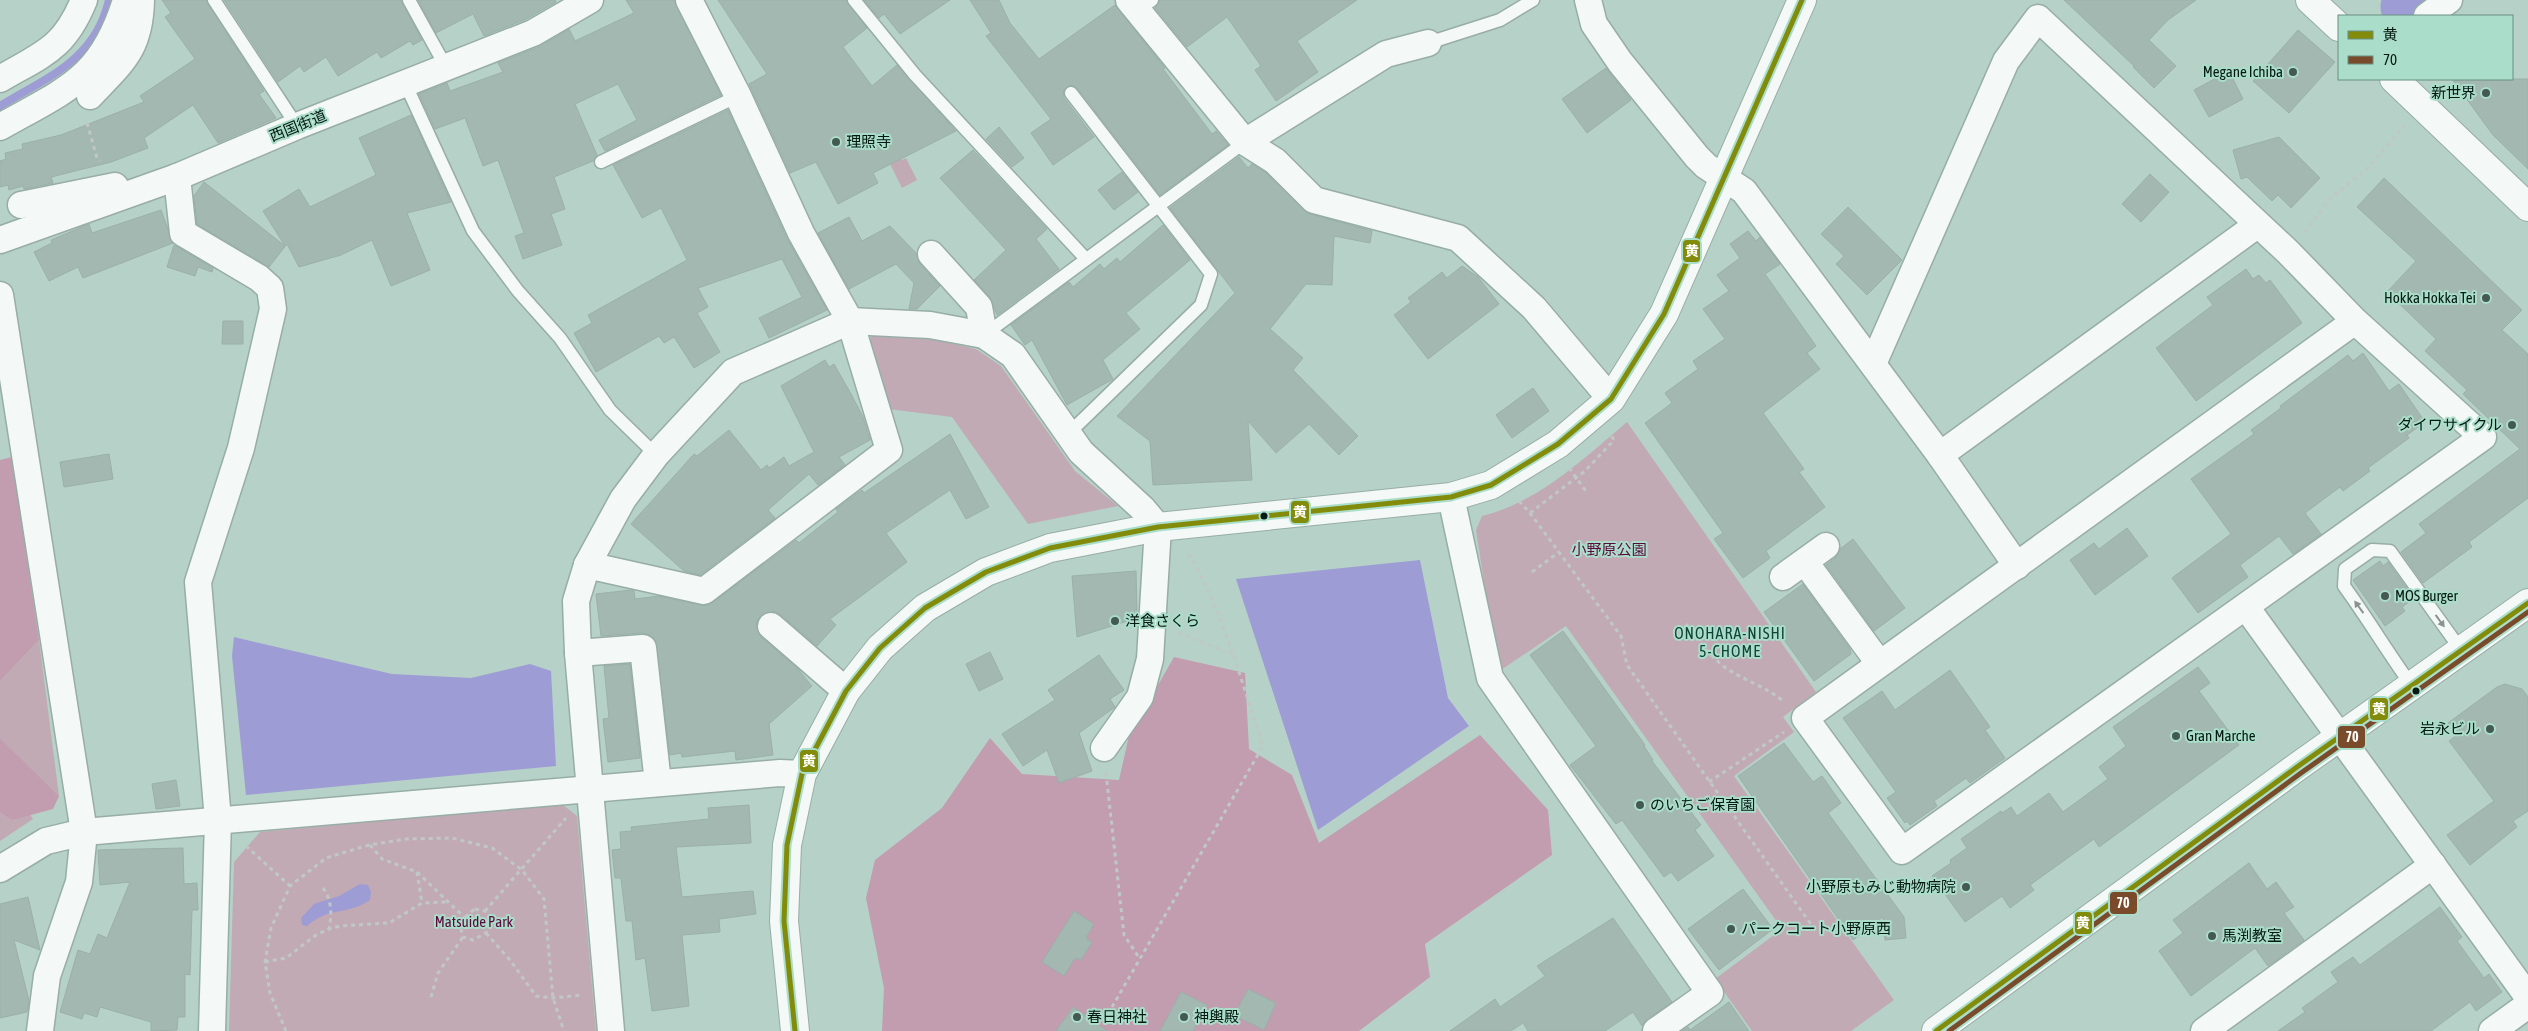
<svg xmlns="http://www.w3.org/2000/svg" width="2528" height="1031" font-family="'Asap Condensed','Noto Sans JP',sans-serif">
  <style>
    .green { fill: #c2aab5 }
    .forest { fill: #c29caf }
    .water { fill: #9e9cd5 }
    .lines { fill: none; stroke-linecap: round; stroke-linejoin: round }
    .stream { stroke: #9e9cd5; stroke-width: 8 }
    .river { stroke: #9e9cd5; stroke-width: 49 }
    .building { fill: #a3b8b1; stroke: #9ab0a8 }
    .lane-casing { stroke: #97ada5; stroke-width: 15 }
    .street-casing { stroke: #97ada5; stroke-width: 29 }
    .secondary-casing { stroke: #97ada5; stroke-width: 30 }
    .path { stroke: #c0c8c5; stroke-width: 3; stroke-dasharray: 4 4; stroke-linecap: butt }
    .lane { stroke: #f4f8f7; stroke-width: 12 }
    .street { stroke: #f4f8f7; stroke-width: 26 }
    .secondary { stroke: #f4f8f7; stroke-width: 28 }
    .bus-1-casing { stroke: #aaddca; stroke-width: 9 }
    .bus-2-casing { stroke: #aaddca; stroke-width: 9 }
    .bus-1 { stroke: #828c0a; stroke-width: 5 }
    .bus-2 { stroke: #7a4b2a; stroke-width: 5 }
    .oneway { fill: #899490 }
    .poi-dot { fill: #445952; stroke: #aaddca; stroke-width: 2 }
    .bus-dot { fill: #061913; stroke: #aaddca; stroke-width: 2 }
    .labels { text-anchor: middle; stroke-width: 4; stroke-linejoin: round; paint-order: stroke }
    .poi-label { font-size: 15px; fill: #061913; stroke: #aaddca; text-anchor: start }
    .street-label { font-size: 15px; fill: #061913; stroke: #aaddca }
    .park-label { font-size: 15px; fill: #5d083b; stroke: #aaddca }
    .neighbourhood-label { font-size: 16px; letter-spacing: 1px; fill: #104335; stroke: #aaddca }
    .line-badge { stroke: #aaddca; stroke-width: 2 }
    .badge-label { font-size: 14px; text-anchor: middle; font-weight: bold; fill: #fff }
  </style>
  <rect width="100%" height="100%" fill="#b6d1c7"/>
  <!-- green -->
  <g class="green">
    <polygon points="890,138 902,160 906,158 917,180 902,188 880,144"/>
    <polygon points="872,336 937,340 976,349 1001,366 1075,471 1118,506 1028,524 952,417 888,409 866,344"/>
    <path d="M1627,422L1816,692L1783,717L1794,732L1734,776L1894,1000L1851,1031H1752L1715,979L1782,929L1566,626L1498,672L1476,530L1482,516C1539,502 1583,459 1627,422Z"/>
    <polygon points="39,640 59,796 0,738 0,681"/>
    <polygon points="0,768 33,819 0,841"/>
    <polygon points="562,804 577,816 596,1031 229,1031 234,862 260,832"/>
  </g>
  <!-- forest -->
  <g class="forest">
    <polygon points="12,457 39,640 0,681 0,460"/>
    <polygon points="1174,657 1245,673 1249,749 1292,775 1319,843 1480,735 1548,810 1552,855 1425,944 1430,977 1359,1031 882,1031 884,988 866,898 875,860 942,808 990,738 1022,774 1119,780 1129,736"/>
    <polygon points="0,738 59,796 53,809 12,820 0,812"/>
  </g>
  <!-- water -->
  <g class="water">
    <polygon points="1420,560 1448,698 1469,726 1318,830 1236,579"/>
    <polygon points="234,637 392,674 471,678 530,664 551,671 556,766 246,795 232,656"/>
    <path d="M360,884L368,885L371,892L370,900C346,916 330,906 307,926L302,925L301,918L314,904L339,896Z"/>
  </g>
  <g class="lines">
    <!-- stream -->
    <path class="stream" d="M0,106C48,77 95,60 109,0"/>
    <!-- river -->
    <polyline class="river" points="2405,7 2414,0"/>
  </g>
  <!-- building -->
  <g class="building">
    <polygon points="162,0 206,0 264,91 259,94 276,118 218,143 193,105 144,138 148,148 111,162 51,177 53,183 24,189 23,186 9,190 8,185 0,187 0,161 6,159 5,153 23,149 22,144 61,135 144,102 140,96 195,59 165,17 171,13"/>
    <polygon points="224,0 401,0 422,40 413,45 410,41 381,58 377,52 338,76 326,57 304,72 300,66 278,82"/>
    <polygon points="418,0 555,0 556,2 526,19 484,36 473,14 436,33"/>
    <polygon points="626,0 674,0 721,95 605,151 599,140 637,120 618,84 575,104 597,155 593,161 554,177 565,209 551,214 562,245 523,259 515,236 524,233 498,160 483,166 465,118 435,129 419,94 447,83 450,91 503,72 498,63 539,47 569,29 575,41 634,13"/>
    <polygon points="718,0 846,0 867,28 843,47 872,86 897,65 956,131 873,173 878,183 838,204 816,162 790,173 749,84 767,74"/>
    <polygon points="864,0 950,0 900,34 884,14 879,18"/>
    <polygon points="970,0 999,0 1010,23 1039,59 1115,5 1165,68 1163,69 1212,134 1216,131 1228,145 1160,195 1077,88 1070,85 1064,90 1064,98 1094,137 1053,165 1031,133 1051,119 986,36 991,33"/>
    <polygon points="1160,0 1357,0 1297,41 1318,72 1276,101 1255,70 1261,66 1227,17 1187,47 1155,8"/>
    <polygon points="2064,0 2196,0 2168,20 2149,40 2176,66 2154,88 2133,67 2134,66"/>
    <polygon points="2298,30 2335,62 2289,113 2253,81"/>
    <polygon points="1606,68 1631,100 1587,133 1562,99"/>
    <polygon points="2229,71 2243,99 2209,117 2194,90"/>
    <polygon points="2452,79 2528,79 2528,169 2493,135"/>
    <polygon points="728,110 787,239 827,310 769,338 759,318 802,297 782,259 698,288 708,307 697,313 720,352 694,368 674,337 664,343 659,336 596,372 574,333 592,323 588,315 687,260 661,208 642,218 613,165"/>
    <polygon points="411,115 451,202 407,213 430,270 391,286 372,240 341,255 299,267 287,244 269,267 197,224 194,196 204,182 285,246 263,211 299,189 310,207 376,175 359,138"/>
    <polygon points="999,127 1024,158 1012,167 986,139"/>
    <polygon points="2279,137 2320,178 2291,208 2278,195 2272,201 2247,177 2241,179 2233,150"/>
    <polygon points="973,150 1047,229 1036,239 1059,269 997,315 990,297 974,280 1006,250 940,178"/>
    <polygon points="1239,157 1248,168 1252,164 1266,173 1310,214 1372,231 1370,243 1334,236 1332,285 1306,284 1270,329 1303,358 1293,370 1358,436 1339,455 1309,424 1276,453 1248,421 1252,480 1153,485 1150,441 1117,416 1235,293 1170,208"/>
    <polygon points="1122,172 1138,192 1114,210 1098,190"/>
    <polygon points="2150,174 2169,192 2141,222 2122,204"/>
    <polygon points="2384,178 2522,310 2502,330 2528,354 2528,498 2469,542 2472,547 2423,583 2401,552 2426,533 2419,524 2520,449 2463,394 2467,390 2425,351 2436,339 2387,292 2416,261 2357,207"/>
    <polygon points="1848,207 1902,260 1867,295 1836,264 1844,256 1821,234"/>
    <polygon points="161,210 173,243 83,278 78,267 49,281 34,252 52,243 51,240 89,224 92,233"/>
    <polygon points="849,217 862,241 890,226 916,253 920,264 940,286 917,309 909,309 914,283 896,264 849,289 818,233"/>
    <polygon points="1163,225 1190,260 1126,313 1140,329 1103,360 1113,379 1067,405 1032,340 1025,345 1011,325 1069,282 1073,287 1100,264 1104,269 1117,258 1120,262"/>
    <polygon points="1748,231 1756,241 1760,237 1780,264 1765,274 1816,346 1807,353 1820,369 1763,413 1804,469 1799,472 1825,507 1766,551 1770,558 1743,578 1714,539 1723,533 1645,423 1672,403 1665,393 1698,369 1693,361 1725,339 1703,309 1729,291 1717,275 1740,258 1730,244"/>
    <polygon points="174,245 213,268 212,272 198,267 195,276 167,267"/>
    <polygon points="1462,266 1478,277 1499,304 1428,359 1394,315 1411,302 1408,298 1442,272 1447,278"/>
    <polygon points="2246,269 2253,279 2259,275 2266,283 2270,280 2302,323 2196,401 2156,348 2213,305 2207,297"/>
    <polygon points="223,321 243,321 243,344 222,344"/>
    <polygon points="2363,353 2389,391 2399,384 2425,422 2407,435 2409,438 2368,468 2370,471 2343,491 2340,487 2305,513 2321,534 2293,554 2279,536 2240,565 2248,577 2198,613 2172,578 2231,534 2191,479 2254,434 2251,430 2281,408 2280,406 2348,355 2353,361"/>
    <polygon points="825,360 829,367 834,364 851,394 863,417 870,440 839,457 845,465 818,485 809,474 768,510 775,518 700,575 684,571 631,524 694,454 697,456 729,430 761,470 767,465 769,468 784,457 789,466 814,452 781,386"/>
    <polygon points="1533,388 1549,411 1512,438 1496,415"/>
    <polygon points="950,434 989,507 966,519 950,490 886,533 907,562 830,619 836,625 817,646 780,614 773,611 760,616 756,624 761,637 797,668 812,686 769,724 773,755 736,760 735,751 682,757 681,753 670,755 655,640 650,635 642,633 601,636 596,594 631,590 634,591 635,599 659,596 708,606 796,540 799,543 838,512 836,509 862,490 864,493"/>
    <polygon points="109,454 113,479 64,487 60,462"/>
    <polygon points="2127,528 2148,556 2095,595 2070,560 2094,543 2099,549"/>
    <polygon points="1853,539 1905,608 1874,631 1826,565 1835,558 1840,549"/>
    <polygon points="2380,561 2383,566 2388,562 2410,593 2405,596 2409,602 2402,607 2405,611 2385,626 2353,580"/>
    <polygon points="1136,571 1137,618 1077,637 1072,576"/>
    <polygon points="1803,584 1850,649 1851,654 1814,681 1764,612"/>
    <polygon points="1563,631 1645,745 1644,746 1653,760 1652,761 1701,825 1695,830 1714,856 1678,881 1671,872 1664,877 1622,820 1616,824 1570,765 1596,746 1530,655"/>
    <polygon points="990,652 1003,679 979,691 966,664"/>
    <polygon points="1099,655 1124,690 1110,699 1115,707 1079,733 1092,771 1059,783 1047,750 1023,766 1002,734 1055,700 1048,690"/>
    <polygon points="630,664 640,758 608,762 603,719 609,718 604,666"/>
    <polygon points="2198,667 2210,683 2199,691 2239,745 2099,847 2094,839 2030,885 2034,890 2010,908 2002,896 1965,922 1932,876 1951,863 1950,860 1967,848 1961,839 2001,811 2002,813 2011,807 2017,816 2049,793 2063,812 2108,779 2099,767 2126,746 2113,727"/>
    <polygon points="1950,670 1990,727 1985,730 2005,758 1970,783 1966,778 1934,801 1937,806 1910,825 1907,821 1905,823 1887,798 1896,792 1843,718 1882,691 1895,710"/>
    <polygon points="2505,684 2522,689 2528,697 2528,811 2513,821 2517,827 2470,865 2447,835 2494,801 2449,741 2457,735 2448,723 2497,687"/>
    <polygon points="1784,743 1813,782 1822,776 1841,803 1828,813 1904,917 1906,938 1885,940 1883,917 1853,940 1738,776"/>
    <polygon points="176,780 180,806 156,809 152,784"/>
    <polygon points="749,805 751,843 676,847 682,897 753,891 756,914 719,919 720,932 682,935 689,1006 652,1011 645,958 636,960 632,921 626,921 621,878 615,878 612,850 621,849 620,832 632,831 631,827 709,819 708,808"/>
    <polygon points="183,848 184,884 197,883 198,910 192,910 190,975 185,974 185,1017 178,1017 177,1030 151,1031 151,1022 100,1007 97,1017 84,1013 82,1019 60,1012 78,950 90,954 98,934 107,938 130,882 100,885 98,850"/>
    <polygon points="2249,863 2267,889 2276,882 2294,907 2284,913 2304,940 2268,966 2255,948 2191,996 2159,951 2183,933 2173,920"/>
    <polygon points="1743,889 1773,929 1719,970 1688,929"/>
    <polygon points="28,897 40,950 14,940 29,1001 27,1012 0,1018 0,904"/>
    <polygon points="2440,907 2462,937 2457,941 2484,978 2489,974 2502,992 2476,1011 2470,1002 2431,1031 2278,1031 2305,1012 2302,1008 2338,982 2331,972 2353,957 2360,965"/>
    <polygon points="1074,911 1094,924 1086,938 1092,942 1081,960 1075,958 1064,976 1042,962"/>
    <polygon points="1613,918 1672,1002 1647,1019 1642,1026 1633,1012 1605,1031 1528,1031 1523,1023 1511,1031 1450,1031 1495,999 1500,1007 1545,976 1537,966"/>
    <polygon points="1248,989 1276,1003 1264,1030 1234,1015"/>
    <polygon points="1181,992 1207,1005 1193,1031 1160,1031"/>
    <polygon points="1729,1002 1749,1031 1682,1031 1688,1027 1690,1030"/>
    <polygon points="1073,1007 1107,1031 1056,1031"/>
  </g>
  <g class="lines">
    <defs>
      <g id="lane">
        <polyline points="214,0 297,126"/>
        <polyline points="409,0 446,67"/>
        <polyline points="854,0 915,75 1086,259"/>
        <polyline points="1138,10 1152,0"/>
        <polyline points="1428,43 1500,20 1533,0"/>
        <polyline points="405,83 473,231 518,291 560,338 610,410 656,455"/>
        <polyline points="601,162 738,96"/>
        <polyline points="984,335 1245,142"/>
        <polyline points="1068,434 1201,305 1211,274 1071,93"/>
        <path d="M2412,686C2388,653 2368,619 2344,586L2345,569L2372,550L2390,551L2461,650"/>
      </g>
      <g id="street">
        <polyline points="1129,0 1245,142 1275,161 1314,200 1458,238 1534,308 1611,399"/>
        <polyline points="1588,0 1594,24 1620,62 1697,157 1706,166 1744,191 1940,455 2017,566"/>
        <polyline points="2427,16 2449,0"/>
        <path d="M0,79C43,54 64,49 84,0"/>
        <path d="M90,96C122,62 140,50 141,0"/>
        <path d="M0,127C67,89 102,79 126,0"/>
        <polyline points="1245,142 1386,54 1428,43"/>
        <polyline points="177,177 183,233 259,278 270,288 273,309 241,448 198,582 218,820 212,1031"/>
        <polyline points="21,205 115,186"/>
        <polyline points="0,240 177,177 297,126 533,33 590,0"/>
        <polyline points="931,254 979,307 984,335"/>
        <polyline points="0,295 84,832 79,882 47,976 40,1031"/>
        <polyline points="1873,364 2006,61 2038,18 2288,252 2355,321 2483,437 1902,851 1805,718 2355,321"/>
        <polyline points="1940,455 2257,225"/>
        <polyline points="1451,497 1490,678 1710,993 1656,1031"/>
        <polyline points="1805,562 1879,663"/>
        <polyline points="587,565 704,591 889,450 850,321 801,233 738,96 689,0"/>
        <polyline points="1783,577 1826,546"/>
        <polyline points="2246,607 2528,997"/>
        <polyline points="771,626 846,691"/>
        <polyline points="578,653 643,648 658,783"/>
        <polyline points="0,869 46,841 84,832 780,773 802,774"/>
        <polyline points="611,1031 578,653 576,601 587,565 623,499 656,455 733,372 850,321 930,325 984,335 1013,355 1081,452 1143,509 1158,527 1150,659 1140,697 1104,748"/>
        <polyline points="2204,1031 2433,865"/>
        <polyline points="2492,1031 2528,1005"/>
      </g>
      <g id="secondary">
        <polyline points="2310,0 2339,27"/>
        <polyline points="2394,79 2528,207"/>
        <polyline points="795,1031 784,921 787,845 802,774 846,691 880,648 925,608 986,572 1050,548 1158,527 1451,497 1491,485 1558,444 1611,399 1664,314 1802,0"/>
        <polyline points="1936,1031 2297,767 2528,603"/>
      </g>
    </defs>
    <!-- lane casing -->
    <use href="#lane" class="lane-casing"/>
    <!-- street casing -->
    <use href="#street" class="street-casing"/>
    <!-- secondary casing -->
    <use href="#secondary" class="secondary-casing"/>
    <!-- path -->
    <g class="path">
      <polyline points="87,123 97,158 100,161"/>
      <polyline points="2304,232 2330,199 2369,167 2404,126"/>
      <polyline points="1569,468 1588,494"/>
      <polyline points="1519,501 1530,513 1621,636 1627,665 1815,930"/>
      <polyline points="1530,513 1585,471 1614,440 1611,435"/>
      <polyline points="1532,572 1559,552"/>
      <path d="M1686,624C1698,640 1710,657 1726,668C1745,681 1767,687 1784,702"/>
      <polyline points="1178,633 1232,654"/>
      <polyline points="1106,773 1124,935 1140,959"/>
      <polyline points="1709,782 1784,732"/>
      <polyline points="370,845 382,859 417,872 464,917"/>
      <polyline points="246,846 290,886"/>
      <polyline points="417,872 422,903"/>
      <path d="M323,888C332,900 332,915 329,929"/>
      <path d="M475,909L485,911L490,921L486,933L473,940L463,937C458,923 464,917 475,909Z"/>
      <polyline points="485,911 566,818"/>
      <polyline points="486,933 510,960 536,996 553,998 582,995"/>
      <polyline points="265,962 286,958 316,935 329,929 340,926 389,923 422,903 446,902"/>
      <polyline points="431,997 438,973 463,937"/>
      <path d="M1108,1014L1263,746C1241,681 1223,610 1187,551"/>
      <polyline points="286,1031 270,993 265,962 271,928 290,886 326,858 369,845 406,839 452,838 492,848 522,870 544,899 553,998 564,1031"/>
    </g>
    <!-- lane -->
    <use href="#lane" class="lane"/>
    <!-- street -->
    <use href="#street" class="street"/>
    <!-- secondary -->
    <use href="#secondary" class="secondary"/>
    <defs>
      <g id="bus-1">
        <polyline points="795,1031 784,921 787,845 802,774 846,691 880,648 925,608 986,572 1050,548 1158,527 1451,497 1491,485 1558,444 1611,399 1664,314 1802,0"/>
        <polyline points="1936,1031 2297,767 2528,603"/>
      </g>
      <polyline id="bus-2" points="1949,1031 2301,773 2528,612"/>
    </defs>
    <!-- bus-1 casing -->
    <use href="#bus-1" class="bus-1-casing"/>
    <!-- bus-2 casing -->
    <use href="#bus-2" class="bus-2-casing"/>
    <!-- bus-1 -->
    <use href="#bus-1" class="bus-1"/>
    <!-- bus-2 -->
    <use href="#bus-2" class="bus-2"/>
  </g>
  <!-- one-way arrows -->
  <defs><path id="oneway-solid" d="M-6-.8H1V-3.2L6.5 0L1 3.2V.8H-6Z" transform="scale(1.25)"/></defs>
  <g class="oneway">
    <use href="#oneway-solid" transform="translate(2359 607) rotate(-126)"/>
    <use href="#oneway-solid" transform="translate(2440 621) rotate(54)"/>
  </g>
  <!-- markers -->
  <g class="poi-dot">
    <circle cx="2293" cy="72" r="5"/>
    <circle cx="2486" cy="93" r="5"/>
    <circle cx="836" cy="142" r="5"/>
    <circle cx="2486" cy="298" r="5"/>
    <circle cx="2512" cy="425" r="5"/>
    <circle cx="2385" cy="596" r="5"/>
    <circle cx="1115" cy="621" r="5"/>
    <circle cx="2490" cy="729" r="5"/>
    <circle cx="2176" cy="736" r="5"/>
    <circle cx="1640" cy="805" r="5"/>
    <circle cx="1966" cy="887" r="5"/>
    <circle cx="1731" cy="929" r="5"/>
    <circle cx="2212" cy="936" r="5"/>
    <circle cx="1077" cy="1017" r="5"/>
    <circle cx="1184" cy="1017" r="5"/>
  </g>
  <g class="bus-dot">
    <circle cx="1264" cy="516" r="4.5"/>
    <circle cx="2416" cy="691" r="4.5"/>
  </g>
  <g class="labels">
    <!-- poi labels -->
    <g class="poi-label">
      <text x="2283" y="77" text-anchor="end">Megane Ichiba</text>
      <text x="2476" y="98" text-anchor="end">新世界</text>
      <text x="846" y="147">理照寺</text>
      <text x="2476" y="303" text-anchor="end">Hokka Hokka Tei</text>
      <text x="2502" y="430" text-anchor="end">ダイワサイクル</text>
      <text x="2395" y="601">MOS Burger</text>
      <text x="1125" y="626">洋食さくら</text>
      <text x="2480" y="734" text-anchor="end">岩永ビル</text>
      <text x="2186" y="741">Gran Marche</text>
      <text x="1650" y="810">のいちご保育園</text>
      <text x="1956" y="892" text-anchor="end">小野原もみじ動物病院</text>
      <text x="1741" y="934">パークコート小野原西</text>
      <text x="2222" y="941">馬渕教室</text>
      <text x="1087" y="1022">春日神社</text>
      <text x="1194" y="1022">神輿殿</text>
    </g>
    <!-- street labels -->
    <g class="street-label">
      <text transform="translate(298 126) rotate(-22)" y="5">西国街道</text>
    </g>
    <!-- park labels -->
    <g class="park-label">
      <text x="1609" y="555">小野原公園</text>
      <text x="474" y="927">Matsuide Park</text>
    </g>
    <!-- neighbourhood labels -->
    <g class="neighbourhood-label">
      <text x="1730" y="639">ONOHARA-NISHI<tspan x="1730" dy="18">5-CHOME</tspan></text>
    </g>
  </g>
  <g class="line-badge">
    <rect x="1682" y="239" width="19" height="24" rx="5" fill="#828c0a"/>
    <rect x="1290" y="500" width="20" height="24" rx="5" fill="#828c0a"/>
    <rect x="2369" y="697" width="20" height="24" rx="5" fill="#828c0a"/>
    <rect x="2337" y="725" width="29" height="24" rx="5" fill="#7a4b2a"/>
    <rect x="799" y="749" width="20" height="24" rx="5" fill="#828c0a"/>
    <rect x="2109" y="891" width="29" height="24" rx="5" fill="#7a4b2a"/>
    <rect x="2074" y="911" width="19" height="24" rx="5" fill="#828c0a"/>
  </g>
  <g class="badge-label">
    <text x="1692" y="256">黄</text>
    <text x="1300" y="517">黄</text>
    <text x="2379" y="714">黄</text>
    <text x="2352" y="742">70</text>
    <text x="809" y="766">黄</text>
    <text x="2123" y="908">70</text>
    <text x="2083" y="928">黄</text>
  </g>
  <!-- legend -->
  <rect x="2338" y="15" width="175" height="65" fill="#aaddca" stroke="#688f81"/>
  <rect x="2348" y="31" width="25" height="8" fill="#828c0a" stroke="#688f81"/>
  <text x="2383" y="40" font-size="15" fill="#061913">黄</text>
  <rect x="2348" y="56" width="25" height="8" fill="#7a4b2a" stroke="#688f81"/>
  <text x="2383" y="65" font-size="15" fill="#061913">70</text>
</svg>
